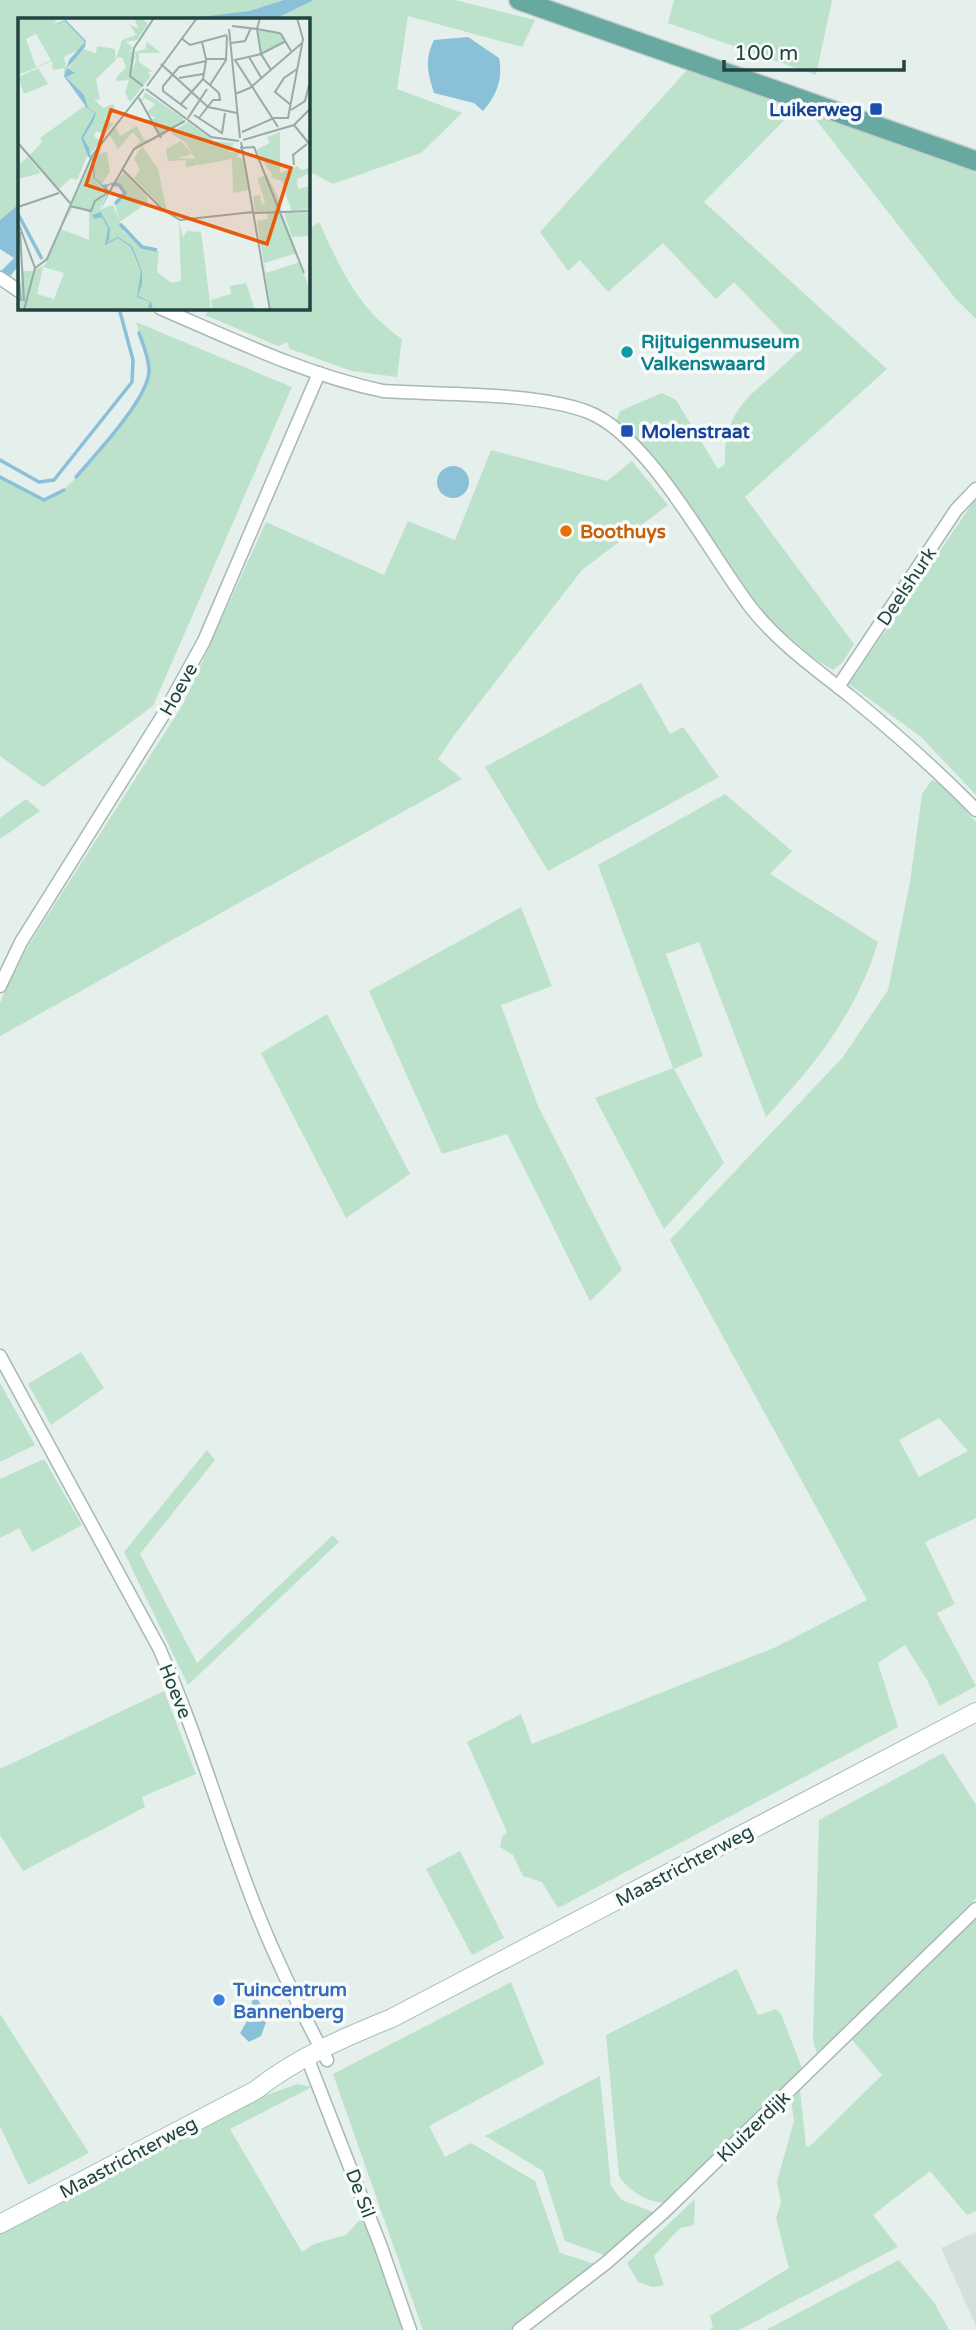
<svg xmlns="http://www.w3.org/2000/svg" width="976" height="2330" font-family="'Varela Round',sans-serif">
  <style>
    .built { fill: #d3e0dc }
    .green { fill: #bde2cc; fill-rule: evenodd }
    .water { fill: #8ac0d8 }
    .lines { fill: none; stroke-linecap: round; stroke-linejoin: round }
    .stream { stroke: #8ac0d8; stroke-width: 3.5 }
    .street-casing { stroke: #a7b8b5; stroke-width: 15 }
    .secondary-casing { stroke: #a3bcb8; stroke-width: 20 }
    .primary-casing { stroke: #c1cbca; stroke-width: 22 }
    .street { stroke: #fff; stroke-width: 12 }
    .secondary { stroke: #fff; stroke-width: 18 }
    .primary { stroke: #67a8a1; stroke-width: 19 }
    .transit-dot { fill: #1a4fb4; stroke: #f7fbfa; stroke-width: 2.5 }
    .culture-dot { fill: #0f9aa8; stroke: #f7fbfa; stroke-width: 2.5 }
    .food-dot { fill: #e8710a; stroke: #f7fbfa; stroke-width: 2.5 }
    .shop-dot { fill: #3f7fe0; stroke: #f7fbfa; stroke-width: 2.5 }
    .labels { text-anchor: middle; stroke-width: 7; stroke-linejoin: round; paint-order: stroke }
    .transit-label { font-size: 19px; font-weight: bold; fill: #164399; stroke: #f7fbfa; text-anchor: end }
    .culture-label { font-size: 19px; font-weight: bold; fill: #0d838f; stroke: #f7fbfa; text-anchor: start }
    .food-label { font-size: 19px; font-weight: bold; fill: #c56008; stroke: #f7fbfa; text-anchor: start }
    .street-label { font-size: 19px; fill: #224440; stroke: #f7fbfa }
    .shop-label { font-size: 19px; font-weight: bold; fill: #366cbe; stroke: #f7fbfa; text-anchor: start }
    .inset-river { fill: none; stroke: #8ac0d8; stroke-width: 3.5 }
    .inset-road { fill: none; stroke: #97aba7; stroke-width: 2 }
    .view { fill: #e8590c; fill-opacity: 0.15; stroke: #e8590c; stroke-width: 3.5 }
    .inset-edge { fill: none; stroke: #224440; stroke-width: 3.5 }
  </style>
  <rect width="100%" height="100%" fill="#e5efec"/>
  <!-- built -->
  <polygon class="built" points="976,2232 976,2326 941,2248"/>
  <!-- green -->
  <g class="green">
    <path d="M0,0H284C202,31 105,19 19,19V204L0,220Z"/>
    <polygon points="314,0 455,0 535,20 522,47 408,16 397,89 462,113 421,153 333,184 308,171 308,19 275,19"/>
    <polygon points="674,0 832,0 816,75 668,23"/>
    <path d="M687,70L797,107L704,202L887,369L745,497L854,644L843,662L833,670L812,657L762,614L685,502L616,422L620,411L662,393L676,400L718,469L725,464C723,400 761,392 799,350L734,282L716,299L663,243L608,292L580,260L568,271L540,232Z"/>
    <polygon points="810,112 932,152 976,173 976,319 955,298"/>
    <path d="M319,222C340,268 359,310 402,339L397,377L352,371L290,349L287,342L278,346L205,315L211,308H308V230Z"/>
    <path d="M136,322L292,387L153,706L43,787L0,756V477L44,500C51,497 58,495 63,490C85,473 144,401 149,374C152,359 140,337 136,322Z"/>
    <polygon points="491,450 607,481 632,461 668,505 582,570 455,734 438,759 462,779 0,1036 0,1003 7,986 30,943 182,706 266,522 384,575 408,521 455,540"/>
    <polygon points="976,498 976,795 921,737 849,684"/>
    <polygon points="641,683 670,734 683,727 719,777 548,871 485,767"/>
    <path d="M932,780L945,787L976,822V1518L925,1542L955,1604L937,1613L976,1686L939,1706L927,1680L905,1645L878,1663L898,1727L558,1908L542,1882L523,1876L513,1855L500,1847L502,1837L507,1832L467,1742L521,1714L532,1744L776,1647L867,1600L670,1240L843,1057L888,990L910,882L922,794ZM939,1418L968,1451L919,1477L899,1440Z"/>
    <path d="M725,794L792,851L770,874L878,942C857,1012 815,1065 766,1117L699,942L666,954L703,1056L674,1069L724,1163L664,1229L595,1098L673,1068L598,865Z"/>
    <polygon points="26,799 40,811 0,839 0,818"/>
    <polygon points="521,907 552,986 501,1005 538,1106 622,1270 590,1301 507,1134 442,1154 369,991"/>
    <polygon points="327,1014 410,1174 346,1218 261,1053"/>
    <polygon points="81,1352 104,1388 51,1425 28,1384"/>
    <polygon points="0,1383 35,1445 0,1462"/>
    <polygon points="207,1450 215,1460 140,1554 197,1663 333,1535 339,1542 188,1685 124,1552"/>
    <polygon points="44,1459 82,1525 32,1552 19,1528 0,1538 0,1479"/>
    <polygon points="164,1691 196,1774 142,1797 145,1807 23,1871 0,1835 0,1769"/>
    <polygon points="943,1753 976,1805 976,1898 817,2054 813,2039 819,1820"/>
    <polygon points="460,1851 504,1938 472,1955 426,1869"/>
    <polygon points="976,1919 976,2211 967,2215 930,2171 873,2215 898,2247 739,2330 709,2330 713,2327 710,2316 789,2268 776,2218 781,2203 777,2181 794,2121 791,2100 800,2090 806,2146 809,2147 882,2075 852,2040"/>
    <path d="M737,1969L758,2015L776,2009L781,2014L802,2068L667,2202C650,2205 628,2190 619,2176L606,2035Z"/>
    <polygon points="511,1982 544,2064 429,2126 445,2157 471,2143 535,2181 560,2253 602,2266 515,2330 423,2330 333,2074"/>
    <polygon points="0,2014 89,2153 28,2185 0,2126"/>
    <polygon points="600,2076 611,2186 622,2200 658,2214 612,2258 565,2241 543,2171 485,2136"/>
    <polygon points="298,2084 312,2087 230,2129 302,2252 314,2244 346,2235 365,2214 404,2330 0,2330 0,2232 252,2100"/>
    <polygon points="695,2199 694,2225 680,2228 654,2256 664,2285 653,2287 638,2282 627,2263"/>
    <polygon points="899,2260 935,2304 949,2330 766,2330"/>
  </g>
  <!-- water -->
  <g class="water">
    <polygon points="284,0 314,0 275,19 184,19 249,11"/>
    <path d="M468,37L499,58C503,79 497,95 483,111L474,103L434,93C428,73 424,60 434,40Z"/>
    <polygon points="19,204 19,265 8,279 0,272 14,258 0,249 0,220"/>
    <circle cx="453" cy="482" r="16"/>
    <polygon points="257,1998 268,2017 261,2036 249,2042 240,2033 250,2016 252,2001"/>
  </g>
  <g class="lines">
    <!-- stream -->
    <g class="stream">
      <polyline points="0,460 39,482 54,480 132,382 133,360 119,308"/>
      <polyline points="0,477 44,500 64,490"/>
      <path d="M76,477C94,456 150,397 149,370C149,358 143,344 139,333"/>
    </g>
    <defs>
      <g id="street">
        <polyline points="0,278 19,291"/>
        <path d="M160,308C232,339 306,375 383,391C440,395 538,392 588,412C650,436 710,555 752,609C780,644 816,669 851,697C895,733 936,769 976,810"/>
        <polyline points="838,687 956,510 976,489"/>
        <polyline points="0,986 21,942 165,712 204,641 319,373"/>
        <path d="M0,1356L159,1648C196,1731 221,1819 254,1904C275,1958 300,2009 327,2060"/>
        <polyline points="307,2057 381,2247 410,2330"/>
        <polyline points="519,2330 606,2263 664,2212 976,1909"/>
      </g>
      <path id="secondary" d="M0,2224L256,2090C296,2058 345,2037 392,2018L976,1712"/>
      <polyline id="primary" points="519,0 976,161"/>
    </defs>
    <!-- street casing -->
    <use href="#street" class="street-casing"/>
    <!-- secondary casing -->
    <use href="#secondary" class="secondary-casing"/>
    <!-- primary casing -->
    <use href="#primary" class="primary-casing"/>
    <!-- street -->
    <use href="#street" class="street"/>
    <!-- secondary -->
    <use href="#secondary" class="secondary"/>
    <!-- primary -->
    <use href="#primary" class="primary"/>
  </g>
  <!-- markers -->
  <g class="transit-dot">
    <rect x="869" y="102" width="14" height="14" rx="3.5"/>
    <rect x="620" y="424" width="14" height="14" rx="3.5"/>
  </g>
  <circle class="culture-dot" cx="627" cy="352" r="7"/>
  <circle class="food-dot" cx="566" cy="531" r="7"/>
  <circle class="shop-dot" cx="219" cy="2000" r="7"/>
  <g class="labels">
    <!-- transit labels -->
    <g class="transit-label">
      <text x="862" y="116">Luikerweg</text>
      <text x="641" y="438" text-anchor="start">Molenstraat</text>
    </g>
    <!-- culture labels -->
    <g class="culture-label">
      <text x="641" y="348">Rijtuigenmuseum<tspan x="641" dy="22">Valkenswaard</tspan></text>
    </g>
    <!-- food labels -->
    <g class="food-label">
      <text x="580" y="538">Boothuys</text>
    </g>
    <!-- street labels -->
    <g class="street-label">
      <text transform="translate(906 586) rotate(-56)" y="7">Deelshurk</text>
      <text transform="translate(178 689) rotate(-61)" y="7">Hoeve</text>
      <text transform="translate(176 1691) rotate(68)" y="7">Hoeve</text>
      <text transform="translate(684 1865) rotate(-28)" y="7">Maastrichterweg</text>
      <text transform="translate(753 2126) rotate(-44)" y="7">Kluizerdijk</text>
      <text transform="translate(128 2157) rotate(-28)" y="7">Maastrichterweg</text>
      <text transform="translate(361 2193) rotate(69)" y="7">De Sil</text>
    </g>
    <!-- shop labels -->
    <g class="shop-label">
      <text x="233" y="1996">Tuincentrum<tspan x="233" dy="22">Bannenberg</tspan></text>
    </g>
  </g>
  <!-- overview -->
  <g transform="translate(18 18)">
    <rect width="292" height="292" fill="#e5efec"/>
    <path d="M35,0L38,6L46,2L67,23L65,30L46,39L48,48L46,58L51,64L46,59V50L35,52L34,43L0,57V2ZM18,16L33,42L18,49L8,21ZM124,0L130,6L119,22L108,24L115,30L108,36L115,32L117,39L112,59L118,42L117,34L127,31L129,24L143,35H121V44L135,54H130L133,58L112,84L107,75L111,62L99,63L98,60L108,49L104,39L98,40L104,22L118,17L112,7L120,10L117,2ZM240,12L261,15L267,23L243,35ZM79,28L97,31L98,42L78,61L82,82L76,81L85,90L95,86L97,91L86,101L95,106L87,116L78,113L76,118L82,123L72,138L71,134L59,162L53,160L41,171L11,138L24,124L22,120L68,87L65,77L47,58L58,36L65,31L78,35ZM20,50L30,66L6,76L0,59ZM127,74L165,100V103L143,119L130,102L138,100L128,95L137,86L127,80L124,84ZM170,104L196,123L216,125L211,134H223L219,139L225,141L230,172L215,175L214,141L181,147L167,124L152,115ZM97,108L102,118L119,108L126,122L141,120L116,130L122,123L115,114L100,131L91,116ZM262,114V155L279,148L283,152L292,150V155L279,161L280,171L292,168V191L274,193L270,180L273,193L264,163L251,159L255,158L238,132L252,125L249,119ZM163,123L174,136L159,140L177,141L180,147L168,149V142L150,143L148,131ZM85,128L80,136L89,134L92,154L84,166L76,159L74,140ZM124,128L140,151L149,194L116,160L122,152L116,141ZM10,139L23,155L0,161V147ZM74,142V156L86,174L82,179L90,175L81,192L95,187L106,214L124,230L141,233L139,254L153,265L163,263L161,203L165,219L169,213L183,214L193,292H0L4,253H15L27,247ZM55,189L71,194V222L43,211ZM25,249L46,255L36,281L19,276ZM106,154L127,173L130,184L102,204L97,187L108,176L97,165ZM249,157L259,177L264,193L237,194L235,178L242,177L244,187L247,184L239,160ZM249,195H264L279,235L246,245L248,255L282,244L292,273V292H253L239,203L250,201ZM266,195H291L292,218L274,219ZM228,265L237,292H195L193,282L213,276L212,268Z" fill="#bde2cc" fill-rule="evenodd"/>
    <path d="M35,0L40,6L47,1L68,23L67,29L49,50L57,55L48,59L66,77L70,90L78,95L75,104L65,120L71,130L72,137L76,143L77,160L85,167L94,165L89,169L91,176L82,193L92,211L91,222L88,225L100,219L114,228L124,253V266L120,278L133,284L135,292L130,289L132,284L119,279L123,253L113,229L100,220L87,227L90,210L84,199L76,201L74,197L81,195L90,175L75,159V144L70,138L63,120L77,95L69,90L46,58L51,42L67,24L46,2L40,7Z" fill="#8ac0d8"/>
    <path class="inset-river" d="M93,166L101,167L107,175L97,186M0,196L24,241M102,206L124,229L139,232"/>
    <path class="inset-road" d="M214,8L239,11L242,0M211,11L222,120M163,20L172,27L209,17M268,23L243,36L239,11L261,15L263,16L273,33M184,24L188,41H208M213,25L227,23L233,10M231,39L244,61M143,46L190,89L219,95M253,52L243,36L217,42L260,109M161,60L185,56M185,61L201,75M192,67L208,42L209,18M125,68L112,58L116,30L136,0M129,68L179,0M128,71L193,119L221,123M217,76L232,70L284,25M121,80L143,120M163,86L185,61L188,43L161,49L145,68V73L169,91M273,87L257,74L266,60L279,51M273,92L287,83L293,59M176,97L204,115L207,95M170,100L189,71M181,100L195,82H202L201,75M276,107L293,128M224,114L256,100H270L285,21L279,0M225,122L276,107L293,90M223,124L252,292M0,125L52,185M222,130L236,129L286,255M276,147L275,137L289,126M105,152L144,191L162,202L235,194M52,188L73,193L77,183L92,173L116,131L167,103M0,189L41,175M235,195L293,193M0,204L17,250L6,292M2,214L6,283M16,251L29,241L74,138L126,71M0,255L3,283"/>
    <path class="view" d="M93,92L273,150L249,226L68,167Z"/>
    <rect width="292" height="292" class="inset-edge"/>
  </g>
  <!-- scale -->
  <path d="M724 60v10h180v-10" fill="none" stroke="#224440" stroke-width="3.5"/>
  <text x="734" y="60" font-size="21" fill="#224440" stroke="#f7fbfa" stroke-width="5" paint-order="stroke">100 m</text>
</svg>
